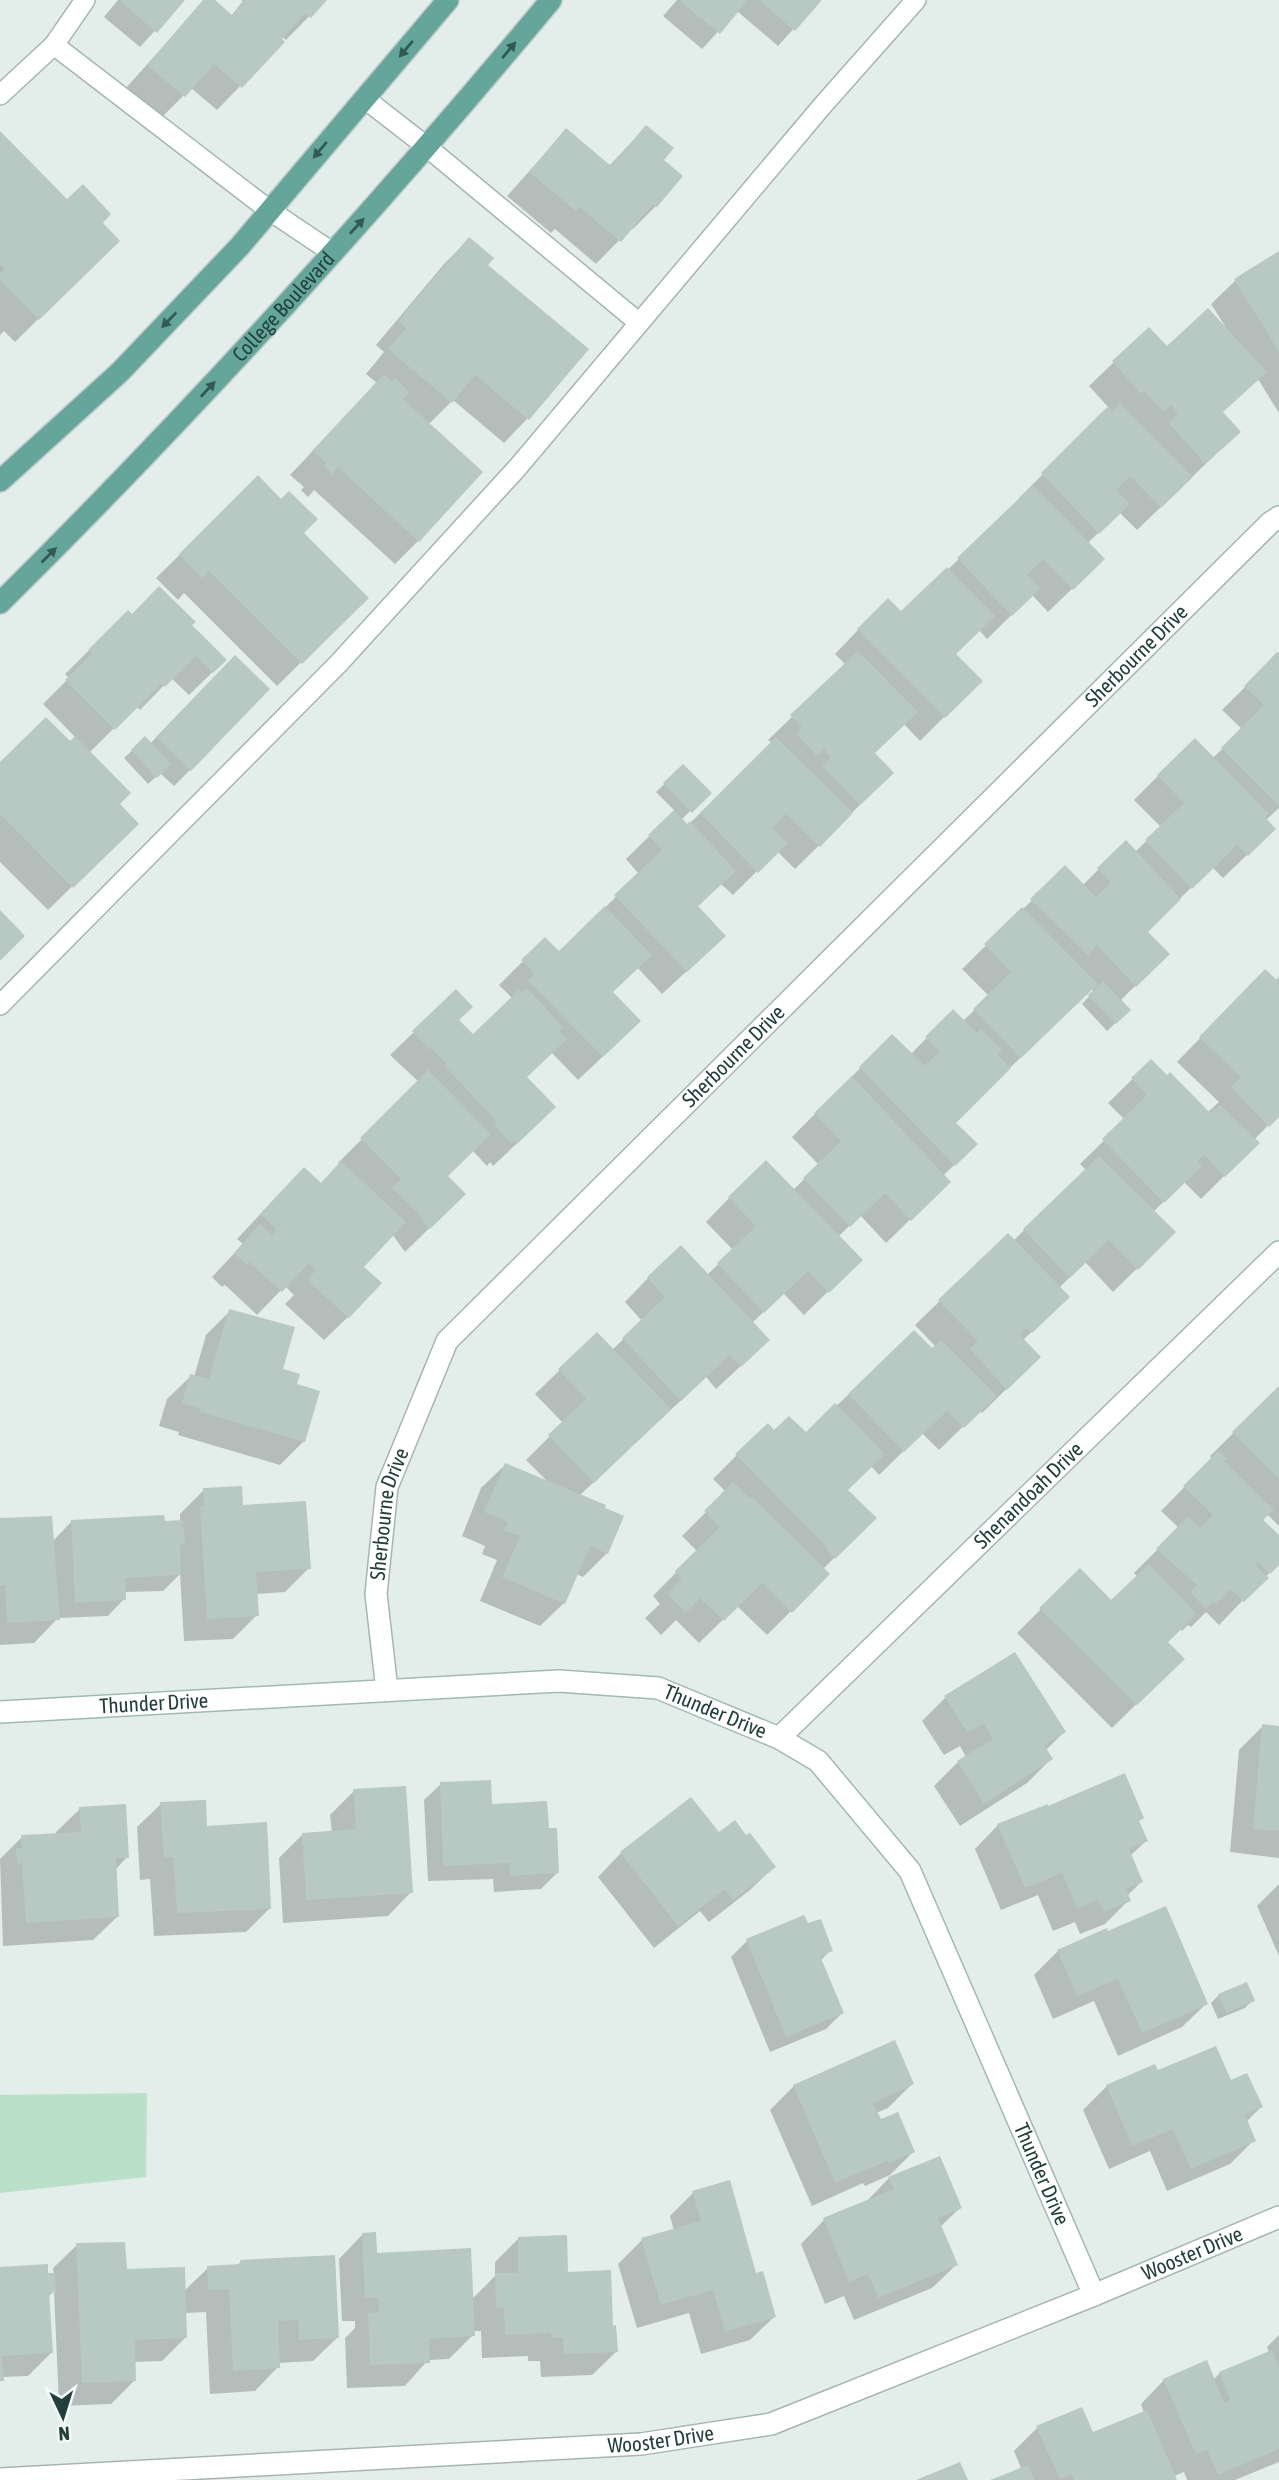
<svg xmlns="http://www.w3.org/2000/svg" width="1279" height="2480" font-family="'Asap Condensed',sans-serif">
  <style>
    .green { fill: #bae0c9 }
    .shadow { fill: #0003 }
    .building { fill: #b8c8c3 }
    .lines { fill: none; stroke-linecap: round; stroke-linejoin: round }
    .lane-casing { stroke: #a5b6b2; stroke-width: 22 }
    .street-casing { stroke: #a5b6b2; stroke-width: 24 }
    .secondary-casing { stroke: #a0bab4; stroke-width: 24 }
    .primary-casing { stroke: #c1cac8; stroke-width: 24 }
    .lane { stroke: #fff; stroke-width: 19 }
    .street { stroke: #fff; stroke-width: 21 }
    .secondary { stroke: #fff; stroke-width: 21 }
    .primary { stroke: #64a69c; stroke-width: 21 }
    .oneway { fill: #325a53 }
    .labels { text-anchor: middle; stroke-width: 6; stroke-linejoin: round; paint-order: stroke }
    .street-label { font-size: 21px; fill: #21403b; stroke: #f3faf7 }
  </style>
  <rect width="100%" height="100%" fill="#e3edea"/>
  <!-- green -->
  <polygon class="green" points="147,2093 146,2177 0,2193 0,2095"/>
  <!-- shadow -->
  <g class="shadow">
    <polygon points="118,0 183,0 140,47 104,17"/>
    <polygon points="205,0 212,0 231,16 243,1 241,0 325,0 286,40 279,34 283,42 217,110 191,88 160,119 125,89"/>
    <polygon points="677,0 820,0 778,46 737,11 702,49 663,16"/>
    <polygon points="646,127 661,160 656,206 633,229 631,228 596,264 555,229 551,233 507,196 566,130 609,166"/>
    <polygon points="0,133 67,202 94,264 15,342 4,331 0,335"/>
    <polygon points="469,239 485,265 586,349 527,419 504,443 453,400 428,425 418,541 395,564 314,490 308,497 301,490 304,487 290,475 377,383 366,374 384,352 376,345 445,263"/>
    <polygon points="1279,253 1279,413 1258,379 1221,413 1215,455 1137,530 1119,512 1088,543 1079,582 1048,612 1032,595 987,639 979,630 953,654 980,681 920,741 904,724 873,753 869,796 795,869 777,851 733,895 721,884 697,907 700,959 662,994 637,967 611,993 615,1045 578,1080 552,1053 526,1077 531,1130 493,1166 490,1162 487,1166 472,1150 446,1176 464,1194 405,1252 392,1234 361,1267 348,1317 324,1340 285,1304 294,1295 285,1286 257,1315 225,1285 222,1287 212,1277 243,1244 237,1239 280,1193 320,1184 340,1165 338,1163 419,1082 390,1055 414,1032 457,1021 473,1037 513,999 499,985 545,939 559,953 639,874 626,859 675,811 656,792 683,766 709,793 681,820 687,826 772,743 768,740 846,665 835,654 858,630 901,614 1021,500 1019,498 1109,408 1089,386 1113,363 1149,329 1166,348 1223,327 1225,326 1211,304 1235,281"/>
    <polygon points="258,478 302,533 366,598 277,686 184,593 178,600 156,578"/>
    <polygon points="128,612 132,616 190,625 225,660 189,695 171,678 140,710 136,706 89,753 118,805 136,824 48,910 0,862 0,765 70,743 76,738 43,704 69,678 65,674"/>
    <polygon points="1278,654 1279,808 1266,820 1274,829 1223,878 1212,867 1146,932 1167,954 1120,1001 1129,1010 1107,1031 1082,1004 1094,991 1091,988 954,1123 975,1144 943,1176 925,1205 886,1243 860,1215 838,1237 860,1260 804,1315 783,1293 752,1323 744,1363 716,1389 706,1377 579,1496 607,1553 583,1577 576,1574 564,1603 540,1626 480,1601 497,1560 482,1554 485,1546 462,1536 481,1488 505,1465 549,1483 526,1460 563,1423 535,1394 597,1334 612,1350 642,1321 625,1302 648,1278 707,1275 733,1250 706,1222 729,1198 793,1190 819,1165 792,1137 892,1036 911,1054 953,1011 963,1021 989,996 962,969 1065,868 1082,886 1126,842 1135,852 1161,827 1134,800 1194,740 1212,759 1242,729 1222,710"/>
    <polygon points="219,673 190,770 174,786 160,773 148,784 124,758 145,739 150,744"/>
    <polygon points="1265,971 1275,981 1279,977 1279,1114 1254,1140 1257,1143 1201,1199 1184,1182 1153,1212 1174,1232 1113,1292 1085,1262 1059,1288 1044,1320 1023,1340 1039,1357 982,1413 980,1410 939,1450 922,1433 879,1475 871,1466 846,1490 874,1518 823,1569 828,1574 767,1635 737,1606 699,1643 676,1620 661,1635 645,1618 660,1604 653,1596 697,1551 682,1536 726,1492 713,1479 737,1455 774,1432 806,1435 914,1332 932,1351 936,1347 915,1325 1008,1235 1013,1241 1086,1170 1080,1164 1125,1120 1108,1103 1151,1061 1207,1113 1219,1102 1177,1062"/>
    <polygon points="230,1311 281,1370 304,1441 280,1465 178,1435 179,1432 159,1426 167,1399 191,1376 194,1377 206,1335"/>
    <polygon points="1279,1388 1279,1526 1267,1514 1261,1520 1279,1538 1279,1563 1219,1625 1206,1612 1191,1627 1188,1625 1182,1631 1180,1629 1166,1642 1182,1659 1112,1728 1017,1633 1041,1609 1111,1602 1138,1577 1134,1573 1179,1528 1161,1511 1212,1459 1210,1456"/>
    <polygon points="204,1490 242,1507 309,1568 285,1592 256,1594 257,1615 233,1639 184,1641 180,1574 163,1591 124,1592 124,1599 108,1616 58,1618 34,1643 0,1645 0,1520 53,1541 71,1522 180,1521 180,1514"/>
    <polygon points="945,1698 1064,1732 1045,1751 1051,1759 1027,1783 960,1826 934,1786 958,1762 966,1757 960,1746 944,1755 922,1721"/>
    <polygon points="1263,1726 1279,1727 1279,1858 1230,1852 1239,1750"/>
    <polygon points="441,1784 547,1830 557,1873 541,1889 494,1892 493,1879 428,1881 424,1800"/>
    <polygon points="354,1791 411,1892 388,1916 283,1923 279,1858 302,1835 332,1833 330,1815"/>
    <polygon points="161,1804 206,1828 270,1908 246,1932 154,1936 150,1879 140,1880 137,1827"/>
    <polygon points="80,1809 127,1857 115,1870 117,1917 93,1940 3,1946 0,1859 22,1837 56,1835 56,1832"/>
    <polygon points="1138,1822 1146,1841 1130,1856 1141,1882 1127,1896 1129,1900 1105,1924 1080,1934 1075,1922 1053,1931 1038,1895 1001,1910 975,1849 998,1825"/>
    <polygon points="719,1835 774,1867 750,1890 709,1922 700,1911 654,1948 598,1877 621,1853"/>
    <polygon points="1279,1884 1279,1956 1257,1906"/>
    <polygon points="807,1925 831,1950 820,1961 842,2013 826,2029 770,2052 731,1957 747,1941"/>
    <polygon points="1058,1951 1206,2004 1182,2027 1118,2056 1094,2001 1053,2019 1034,1975"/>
    <polygon points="1219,1995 1253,2000 1245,2008 1218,2019 1211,2003"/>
    <polygon points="1157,2073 1230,2082 1261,2107 1246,2122 1254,2140 1230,2164 1167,2191 1150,2151 1109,2169 1083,2110 1107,2086"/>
    <polygon points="912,2084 888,2108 876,2113 880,2121 913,2152 890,2175 865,2186 863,2183 812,2206 770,2110 794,2086"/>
    <polygon points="889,2178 960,2208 940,2227 956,2265 932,2288 854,2320 844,2296 825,2304 801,2244 824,2220 866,2202"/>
    <polygon points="693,2193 755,2275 774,2317 750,2340 701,2354 689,2313 637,2328 618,2264 642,2240 674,2231 670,2216"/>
    <polygon points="362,2235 375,2255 471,2300 495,2276 495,2262 518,2239 566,2274 611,2328 616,2352 592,2375 541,2377 540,2361 528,2361 528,2356 482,2358 481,2331 473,2331 473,2335 449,2359 428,2360 405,2386 347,2388 345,2338 355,2328 355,2321 342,2321 339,2259"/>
    <polygon points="77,2245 125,2271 184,2291 208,2268 236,2266 241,2262 337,2338 313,2361 278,2363 278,2367 255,2391 210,2394 206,2312 185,2313 186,2337 162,2361 134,2362 135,2380 111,2404 59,2406 54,2291 48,2297 52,2352 28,2376 2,2377 0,2382 0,2269 54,2275 53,2268"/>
    <polygon points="1279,2335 1279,2462 1235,2480 1187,2480 1184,2472 1174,2476 1175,2480 995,2480 1021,2468 1014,2451 1037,2428 1092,2435 1144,2413 1141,2404 1164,2380 1213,2380 1220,2373 1269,2353 1267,2347"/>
  </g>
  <!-- building -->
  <g class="building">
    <polygon points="119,0 185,0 157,33"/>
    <polygon points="203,0 215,0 232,15 245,0 327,0 311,18 305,13 282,39 285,42 242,88 214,64 185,97 147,65"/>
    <polygon points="679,0 748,0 720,34"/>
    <polygon points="759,0 822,0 795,31"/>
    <polygon points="646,125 674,148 664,160 683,176 657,207 653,204 621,242 579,207 576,211 529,172 566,128 611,166"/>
    <polygon points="0,131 67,199 83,184 111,214 103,223 120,241 39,320 0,280 0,273 5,269 0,264"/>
    <polygon points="469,237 494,258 488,265 589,349 529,420 475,375 452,403 388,349 406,328 398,321"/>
    <polygon points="1279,251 1279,352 1234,279"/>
    <polygon points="1208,308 1267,372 1223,412 1241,432 1205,464 1168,422 1178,414 1171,405 1164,412 1144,391 1141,394 1112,361 1149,327 1167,346"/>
    <polygon points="384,374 392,381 395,378 410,392 403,399 483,472 419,542 338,467 332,474 323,465 326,463 312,451"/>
    <polygon points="1120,403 1193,477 1161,508 1130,476 1116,490 1130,504 1099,534 1041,473 1107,407 1112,411"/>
    <polygon points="258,475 281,499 289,491 318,519 304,533 369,598 302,664 209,571 202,578 179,554"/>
    <polygon points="1033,485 1105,559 1073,590 1043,559 1027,575 1041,588 1012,616 957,558"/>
    <polygon points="947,567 995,616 956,654 983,681 945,718 857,629 888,598 901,611"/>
    <polygon points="159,586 196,622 192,625 227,660 213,673 196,656 165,687 161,684 115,730 65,680 92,654 88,650 128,610 132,614"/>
    <polygon points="858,651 918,712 875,753 894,773 860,805 822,766 831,757 824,749 817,756 796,734 802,727 790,715"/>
    <polygon points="1277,652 1279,653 1279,806 1221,748 1264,705 1244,686"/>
    <polygon points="235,655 270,689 191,771 156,737"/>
    <polygon points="46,717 70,741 75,736 131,793 120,804 139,824 73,888 0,814 0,762"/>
    <polygon points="145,736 171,764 157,778 131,750"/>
    <polygon points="776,737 853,813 820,847 786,814 772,828 788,843 758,873 700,813"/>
    <polygon points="1195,738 1269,814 1265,817 1276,829 1248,856 1237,845 1192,889 1145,840 1184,803 1157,775"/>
    <polygon points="683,764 712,793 692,813 663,783"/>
    <polygon points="674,810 687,824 690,821 736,871 698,906 726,936 687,972 614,895 662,850 648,835"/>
    <polygon points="1126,840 1181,899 1148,932 1170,954 1136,987 1097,945 1088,955 1030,899 1065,865 1096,897 1111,882 1097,868"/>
    <polygon points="605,906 652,955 613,992 641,1021 603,1057 528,981 535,974 521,960 545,937 559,951"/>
    <polygon points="1022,907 1098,984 1021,1058 973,1009 1011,972 984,944"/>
    <polygon points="0,910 25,936 0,961"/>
    <polygon points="1265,969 1279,982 1279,1117 1269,1127 1231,1087 1241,1077 1199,1037"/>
    <polygon points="1103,981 1131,1010 1116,1024 1088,995"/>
    <polygon points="527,988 563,1027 559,1031 567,1039 527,1077 556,1107 517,1144 515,1140 511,1143 494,1125 497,1122 444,1065 446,1063 431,1048 430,1050 412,1031 456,989 473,1007 459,1020 473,1034 519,990 522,993"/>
    <polygon points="953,1009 977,1033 981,1029 1002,1050 998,1055 1011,1068 956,1123 978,1144 955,1166 859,1067 892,1034 925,1066 939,1051 925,1037"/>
    <polygon points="1151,1059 1167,1075 1170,1072 1210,1113 1220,1105 1260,1143 1225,1177 1204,1155 1198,1161 1202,1166 1164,1203 1102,1139 1147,1095 1131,1078"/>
    <polygon points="428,1070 491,1134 448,1176 466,1194 430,1229 421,1220 423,1218 392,1188 401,1179 360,1138"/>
    <polygon points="852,1076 951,1182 911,1221 885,1193 850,1227 803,1178 841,1141 814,1113"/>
    <polygon points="1099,1156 1176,1232 1138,1270 1109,1240 1070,1278 1023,1229"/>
    <polygon points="766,1160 863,1260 829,1293 808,1271 764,1313 717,1263 756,1226 728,1197"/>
    <polygon points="341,1161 406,1222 364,1267 382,1283 349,1318 307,1280 316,1270 309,1263 282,1292 249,1262 247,1265 234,1253 260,1224 272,1235 277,1230 260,1214 304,1167 321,1183"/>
    <polygon points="1008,1233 1070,1297 1032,1333 1027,1328 1020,1335 1041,1357 1007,1390 970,1349 978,1341 938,1300"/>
    <polygon points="681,1245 770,1340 741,1367 730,1355 681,1401 622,1338 665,1297 647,1277"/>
    <polygon points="229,1309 295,1327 283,1369 300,1374 297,1384 320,1391 305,1442 200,1412 201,1409 182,1403 190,1374 209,1379"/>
    <polygon points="914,1330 932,1348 941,1340 997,1396 964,1428 947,1411 904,1452 848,1394"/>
    <polygon points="597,1332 671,1409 594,1483 548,1435 586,1399 558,1369"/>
    <polygon points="1279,1386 1279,1479 1232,1432"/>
    <polygon points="835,1403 885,1454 848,1490 877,1518 835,1559 825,1548 827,1547 735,1454 768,1423 774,1430 789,1416 806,1432"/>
    <polygon points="1218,1451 1227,1459 1224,1461 1274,1510 1263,1520 1279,1535 1279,1565 1270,1574 1259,1563 1256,1566 1269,1578 1244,1602 1231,1589 1216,1604 1213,1602 1206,1609 1190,1592 1197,1585 1156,1549 1188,1516 1200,1528 1213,1515 1183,1486"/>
    <polygon points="505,1463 606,1505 605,1508 624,1516 608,1554 590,1546 565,1604 502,1577 520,1536 504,1530 508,1522 484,1512"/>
    <polygon points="733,1482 750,1498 752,1497 830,1574 792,1613 762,1583 724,1621 700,1598 686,1613 667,1594 682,1579 675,1571 720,1527 704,1511"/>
    <polygon points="242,1486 243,1505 306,1501 311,1569 256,1572 259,1616 207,1619 200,1507 204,1507 203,1488"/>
    <polygon points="164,1515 165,1521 183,1520 185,1544 180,1544 181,1575 125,1578 126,1600 75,1603 71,1520"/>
    <polygon points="52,1516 60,1620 7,1623 5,1585 0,1586 0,1518"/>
    <polygon points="1149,1564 1197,1614 1168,1642 1185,1659 1137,1705 1039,1608 1080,1568 1111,1600"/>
    <polygon points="1015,1652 1066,1732 1044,1745 1053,1759 984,1804 957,1761 993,1739 984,1723 968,1733 944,1696"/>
    <polygon points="1262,1724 1279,1726 1279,1831 1253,1829"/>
    <polygon points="1125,1773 1144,1818 1139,1821 1148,1841 1129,1849 1143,1882 1126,1889 1131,1901 1104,1912 1098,1900 1077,1909 1062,1873 1025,1888 997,1824 1048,1804 1048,1806"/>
    <polygon points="491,1780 492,1804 547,1801 549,1828 557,1828 559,1873 510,1876 509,1863 443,1866 440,1782"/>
    <polygon points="406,1786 413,1893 306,1900 302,1833 356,1829 353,1789"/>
    <polygon points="691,1797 719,1832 735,1820 746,1835 750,1833 776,1867 733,1900 725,1889 678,1926 620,1852"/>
    <polygon points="206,1800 207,1826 267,1822 271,1909 177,1913 173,1857 164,1857 160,1802"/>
    <polygon points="126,1804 129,1858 116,1858 119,1917 26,1923 22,1864 17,1863 16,1848 22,1848 21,1835 81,1832 79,1807"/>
    <polygon points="1166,1906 1208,2004 1142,2033 1118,1979 1077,1996 1057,1950 1107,1928 1108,1931"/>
    <polygon points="804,1915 808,1923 821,1919 833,1951 820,1956 844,2013 786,2037 746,1939"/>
    <polygon points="1247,1982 1255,2001 1226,2013 1218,1994"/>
    <polygon points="895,2040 914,2084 873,2103 881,2119 898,2112 915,2152 889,2163 887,2161 835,2183 793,2085"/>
    <polygon points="1216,2046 1231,2080 1247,2073 1263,2107 1245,2115 1256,2141 1191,2169 1173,2129 1132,2146 1106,2085 1155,2064 1158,2070"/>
    <polygon points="940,2156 962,2208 938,2218 958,2265 878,2298 868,2274 849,2282 823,2218 894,2189 888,2177"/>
    <polygon points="730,2180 756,2273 763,2271 776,2317 725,2332 713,2290 661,2305 641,2238 701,2221 692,2191"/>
    <polygon points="376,2232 377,2253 471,2248 475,2336 429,2339 430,2363 370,2365 368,2313 379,2312 378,2298 365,2298 362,2233"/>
    <polygon points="567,2235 568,2272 611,2270 613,2326 616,2325 618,2352 564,2354 563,2338 551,2338 551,2333 505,2335 504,2308 496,2308 495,2273 518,2273 518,2237"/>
    <polygon points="125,2242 127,2269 185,2267 187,2338 135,2340 136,2381 82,2383 76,2243"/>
    <polygon points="335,2255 339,2338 299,2340 298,2320 278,2321 280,2368 233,2371 229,2289 208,2290 207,2266 240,2264 240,2260"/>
    <polygon points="48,2264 48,2273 55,2273 56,2292 49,2292 53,2353 2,2356 4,2381 0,2381 0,2267"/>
    <polygon points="1272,2350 1279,2368 1279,2449 1218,2475 1207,2450 1196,2454 1163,2379 1207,2360 1224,2403 1230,2400 1219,2372"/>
    <polygon points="1082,2407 1093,2432 1147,2410 1177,2480 1074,2480 1072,2474 1060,2479 1036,2426"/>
    <polygon points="960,2462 968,2480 916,2480"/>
    <polygon points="1028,2465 1034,2480 990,2480"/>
  </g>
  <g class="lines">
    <defs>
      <g id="lane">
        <polyline points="54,45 269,210 333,253"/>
        <polyline points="0,95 54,45 85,0"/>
        <polyline points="364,98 427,147 638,322"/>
        <polyline points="0,1005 338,664 518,467 823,105 916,0"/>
      </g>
      <g id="street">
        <path id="s1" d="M387,1690L376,1594L387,1487L447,1341L1270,523L1279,517"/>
        <path id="s2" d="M779,1738L1279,1252"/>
        <path id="s3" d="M0,2479L641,2444L771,2424L1094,2295L1279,2217"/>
      </g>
      <g id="secondary">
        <path id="s4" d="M0,1712L559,1681L658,1688L779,1738L818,1761L910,1871L1094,2295"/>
      </g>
      <g id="primary">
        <polyline points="0,481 120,372 240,246 448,0"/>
        <path id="s5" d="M0,603C194,411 377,209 551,0"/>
      </g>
    </defs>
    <!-- lane casing -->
    <use href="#lane" class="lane-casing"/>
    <!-- street casing -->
    <use href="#street" class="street-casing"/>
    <!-- secondary casing -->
    <use href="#secondary" class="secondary-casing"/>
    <!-- primary casing -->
    <use href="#primary" class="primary-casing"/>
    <!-- lane -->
    <use href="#lane" class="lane"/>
    <!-- street -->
    <use href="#street" class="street"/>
    <!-- secondary -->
    <use href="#secondary" class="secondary"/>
    <!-- primary -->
    <use href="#primary" class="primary"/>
  </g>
  <!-- one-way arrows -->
  <defs><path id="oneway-solid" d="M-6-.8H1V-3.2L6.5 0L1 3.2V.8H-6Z" transform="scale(1.75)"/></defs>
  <g class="oneway">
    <use href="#oneway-solid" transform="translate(406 49) rotate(130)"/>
    <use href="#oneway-solid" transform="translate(509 50) rotate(-50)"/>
    <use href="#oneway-solid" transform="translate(320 150) rotate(130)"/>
    <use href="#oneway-solid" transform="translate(357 226) rotate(-48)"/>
    <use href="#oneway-solid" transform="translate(169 320) rotate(134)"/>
    <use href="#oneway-solid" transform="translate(208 389) rotate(-47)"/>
    <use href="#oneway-solid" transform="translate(49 555) rotate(-45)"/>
  </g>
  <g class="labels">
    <!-- street labels -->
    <g class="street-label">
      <text dy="7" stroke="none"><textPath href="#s5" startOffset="410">College Boulevard</textPath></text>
      <text dy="7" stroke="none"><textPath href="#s1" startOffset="1334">Sherbourne Drive</textPath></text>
      <text dy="7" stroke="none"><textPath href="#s1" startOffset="766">Sherbourne Drive</textPath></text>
      <text dy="7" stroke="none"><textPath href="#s2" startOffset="348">Shenandoah Drive</textPath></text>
      <text dy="7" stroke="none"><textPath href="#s1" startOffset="178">Sherbourne Drive</textPath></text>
      <text dy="7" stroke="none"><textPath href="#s4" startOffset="154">Thunder Drive</textPath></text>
      <text dy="7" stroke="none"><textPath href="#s4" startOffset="721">Thunder Drive</textPath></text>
      <text dy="7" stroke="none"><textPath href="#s4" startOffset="1309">Thunder Drive</textPath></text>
      <text dy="7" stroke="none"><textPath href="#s3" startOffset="1228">Wooster Drive</textPath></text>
      <text dy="7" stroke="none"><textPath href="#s3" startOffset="662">Wooster Drive</textPath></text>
    </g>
  </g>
  <!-- north arrow -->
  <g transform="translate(63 2417) rotate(176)" stroke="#f3faf7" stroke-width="5" paint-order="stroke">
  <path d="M0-5L12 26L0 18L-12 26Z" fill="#21403b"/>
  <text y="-10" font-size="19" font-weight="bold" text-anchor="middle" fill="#21403b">N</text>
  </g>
</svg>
